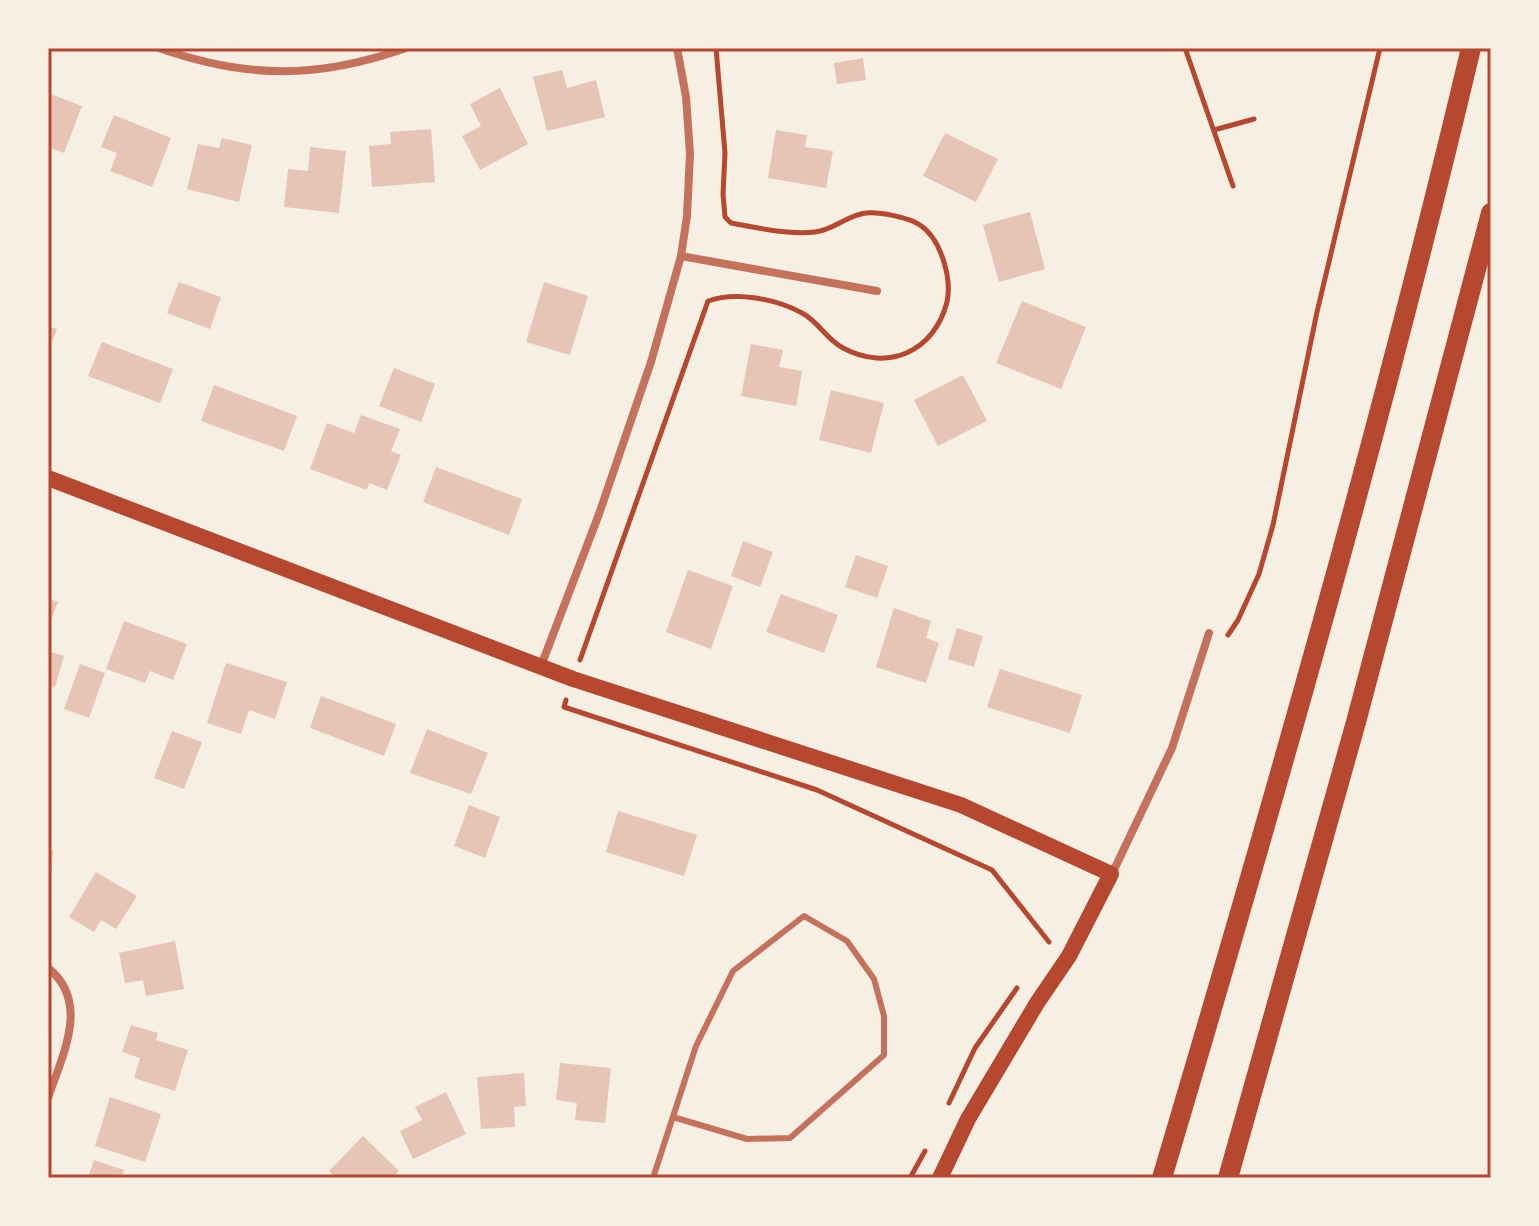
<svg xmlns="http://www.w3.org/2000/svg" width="1539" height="1226" font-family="'IBM Plex Sans',sans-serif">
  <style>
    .building { fill: #e6c5b7 }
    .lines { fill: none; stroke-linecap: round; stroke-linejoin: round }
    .path { stroke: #b5482f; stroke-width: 5 }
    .service { stroke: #c5725c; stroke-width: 6 }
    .minor { stroke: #c5725c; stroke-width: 8 }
    .secondary { stroke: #b5482f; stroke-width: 16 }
    .primary { stroke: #b5482f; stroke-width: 20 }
    .neatline { fill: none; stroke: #b5482f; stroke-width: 3 }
  </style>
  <rect width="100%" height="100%" fill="#f6efe4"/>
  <!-- building -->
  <g class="building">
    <polygon points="863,58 866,80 837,84 834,63"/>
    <polygon points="562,70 567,88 596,80 605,117 547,131 533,77"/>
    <polygon points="500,88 528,144 480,170 462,136 481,126 470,104"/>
    <polygon points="48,93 82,106 64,153 48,147"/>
    <polygon points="114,115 171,138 152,187 110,171 117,153 101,147"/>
    <polygon points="431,129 435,182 372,187 369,146 391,144 390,132"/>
    <polygon points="776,130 807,135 805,147 833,151 826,188 768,178"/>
    <polygon points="945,133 998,159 976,202 923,176"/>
    <polygon points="222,138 252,145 239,202 187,189 198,144 219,148"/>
    <polygon points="310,147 346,151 339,213 284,207 288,169 308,171"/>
    <polygon points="1030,212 1045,269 999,282 983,225"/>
    <polygon points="179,282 221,297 210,329 167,313"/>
    <polygon points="544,282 588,296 570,355 526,342"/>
    <polygon points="1022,301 1086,327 1061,389 996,363"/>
    <polygon points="48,326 57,329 48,352"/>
    <polygon points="102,342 173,369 160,403 88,376"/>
    <polygon points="751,344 783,350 779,367 802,371 796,406 741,396"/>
    <polygon points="394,368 435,384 421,422 379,406"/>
    <polygon points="963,375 987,421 938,446 914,400"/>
    <polygon points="214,385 297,416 284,451 201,421"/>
    <polygon points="831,390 884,403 871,453 819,440"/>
    <polygon points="361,415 400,429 391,451 401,455 387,490 369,483 367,490 310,469 327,423 354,433"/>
    <polygon points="436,467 522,499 509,535 423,502"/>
    <polygon points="743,541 773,552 760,587 731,576"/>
    <polygon points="856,555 888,566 877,598 845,587"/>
    <polygon points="688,570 733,586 711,649 666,632"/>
    <polygon points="781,594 838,615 824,653 766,632"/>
    <polygon points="48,598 58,602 48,627"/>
    <polygon points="894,608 931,621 926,638 939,643 926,683 876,667"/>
    <polygon points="124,621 187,644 173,680 150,671 145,683 106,669"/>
    <polygon points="957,628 983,636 974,667 948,659"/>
    <polygon points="48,651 64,656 55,687 48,685"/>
    <polygon points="226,663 287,682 275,719 249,710 241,734 207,723"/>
    <polygon points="80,664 105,673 89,718 64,709"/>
    <polygon points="1000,669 1082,695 1070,733 987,707"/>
    <polygon points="321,696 396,724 384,756 310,728"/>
    <polygon points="427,729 488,753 471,794 410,773"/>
    <polygon points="172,731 202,742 184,789 154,778"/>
    <polygon points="469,805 500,817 485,858 454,846"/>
    <polygon points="618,811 697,835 684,876 606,852"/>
    <polygon points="48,850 53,850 50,896 48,896"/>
    <polygon points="96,872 137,896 116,929 101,920 94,932 69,917"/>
    <polygon points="175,941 184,989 146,996 143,980 125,983 119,953"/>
    <polygon points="131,1025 158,1033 156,1040 188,1050 175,1091 134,1078 140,1058 122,1052"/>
    <polygon points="560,1063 611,1068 605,1123 575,1120 577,1103 556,1100"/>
    <polygon points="524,1073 526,1106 514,1107 515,1127 481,1129 477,1077"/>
    <polygon points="446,1092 466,1134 413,1159 400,1131 422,1120 415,1107"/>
    <polygon points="110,1097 161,1114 145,1162 95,1146"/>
    <polygon points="363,1136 399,1171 392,1178 336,1178 329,1171"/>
    <polygon points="94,1160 124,1170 121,1178 88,1178"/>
  </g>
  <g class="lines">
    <!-- path -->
    <g class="path">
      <polyline points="1185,48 1233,186"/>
      <polyline points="1214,130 1254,119"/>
      <polyline points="1228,635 1238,620 1259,574 1273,525 1317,312 1380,48"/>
      <path d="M580,660L708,301C736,291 776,299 802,313C819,322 826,339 843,348C888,372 934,352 947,302C952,278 941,239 920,225C908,217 880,212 866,213C847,215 834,230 815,232C788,235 758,228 731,223L725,217L723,194L725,153L716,48"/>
      <polyline points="566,700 564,707 817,790 992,870 1049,942"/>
      <polyline points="949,1103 975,1048 1017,988"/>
      <polyline points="910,1178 925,1151"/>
    </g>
    <!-- service -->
    <polyline class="service" points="653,1178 696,1046 733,971 804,916 847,941 874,979 884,1016 884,1055 790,1138 747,1139 673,1117"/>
    <!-- minor -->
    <g class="minor">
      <path d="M159,48C247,79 318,79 406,48"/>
      <polyline points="681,256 877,291"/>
      <polyline points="541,666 599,514 651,362 681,256 687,216 690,154 686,97 677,48"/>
      <polyline points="1112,874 1172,748 1209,633"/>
      <path d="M48,968C91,1002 62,1056 48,1098"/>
    </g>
    <!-- secondary -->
    <polyline class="secondary" points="48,478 573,679 961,805 1111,874 1069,956 1037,1003 968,1119 940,1178"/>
    <!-- primary -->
    <g class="primary">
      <path d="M1162,1178C1273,804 1381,428 1471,48"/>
      <polyline points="1228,1178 1356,722 1491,213"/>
    </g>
  </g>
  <!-- border -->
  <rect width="1539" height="1226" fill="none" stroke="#f6efe4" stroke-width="100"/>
  <rect x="50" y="50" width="1439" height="1126" class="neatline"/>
</svg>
